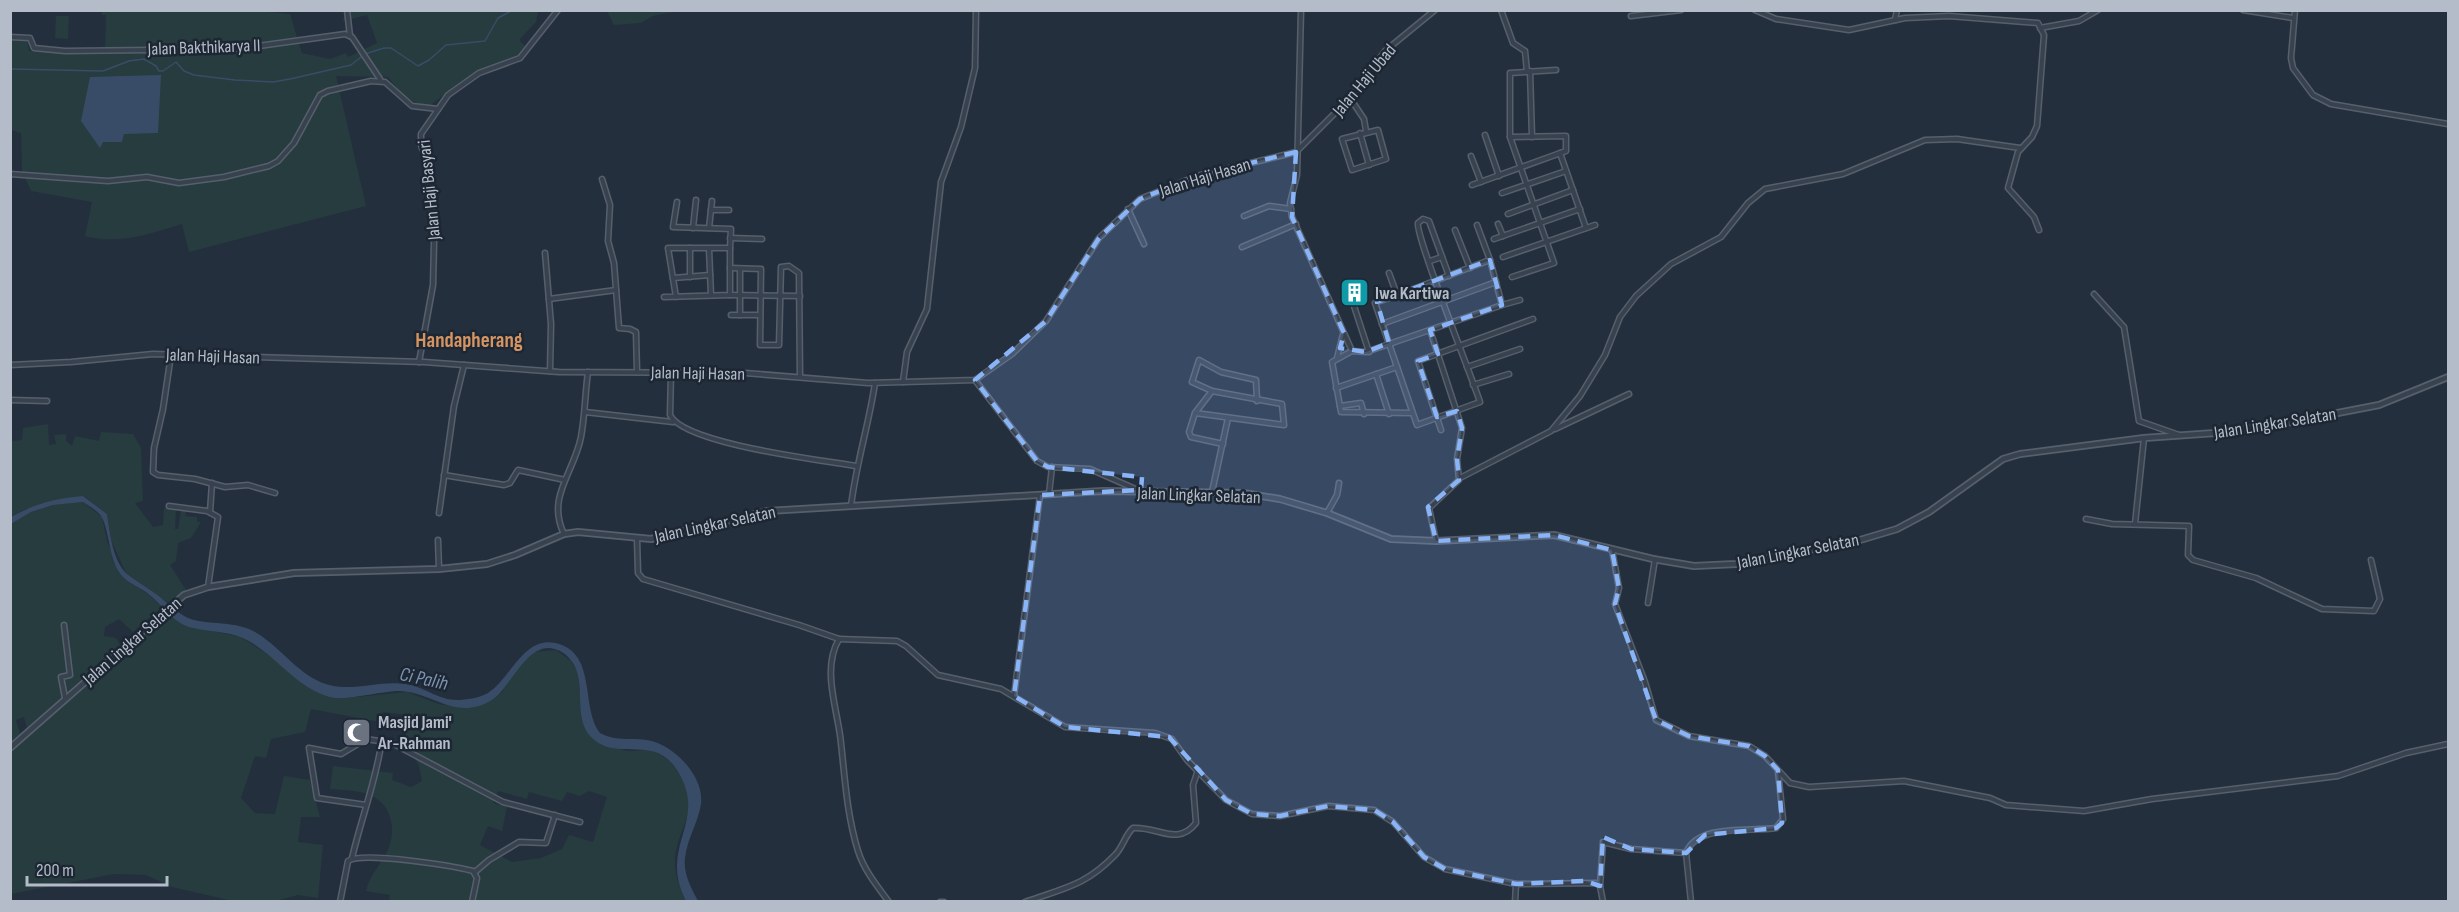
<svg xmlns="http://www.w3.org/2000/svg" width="2459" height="912" font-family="'Sofia Sans Condensed',sans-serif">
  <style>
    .green { fill: #263c3f; fill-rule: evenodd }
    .water { fill: #394c67 }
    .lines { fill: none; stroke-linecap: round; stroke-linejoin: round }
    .stream { stroke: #394c67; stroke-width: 1.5 }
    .minor-casing { stroke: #565f6c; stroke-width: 7 }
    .tertiary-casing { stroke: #565f6c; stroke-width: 8 }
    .minor { stroke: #38414e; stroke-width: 4 }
    .tertiary { stroke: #38414e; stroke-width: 4.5 }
    .marked { fill: #8ab4f8; fill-opacity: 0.2; stroke: #8ab4f8; stroke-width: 4.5; stroke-dasharray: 12 8; stroke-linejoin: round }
    .labels { text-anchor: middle; stroke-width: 5; stroke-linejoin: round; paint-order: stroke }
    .street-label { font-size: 18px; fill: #b4bcc9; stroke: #1d2633 }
    .poi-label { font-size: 18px; font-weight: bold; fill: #b4bcc9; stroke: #1d2633; text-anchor: start }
    .water-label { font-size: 20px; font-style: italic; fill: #7c92b1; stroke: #1d2633 }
    .quarter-label { font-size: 21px; font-weight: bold; fill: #d59563; stroke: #1d2633 }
  </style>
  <rect width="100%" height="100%" fill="#242f3e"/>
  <!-- green -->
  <g class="green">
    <path d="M244,10L290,14L302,53L330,59L346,53L348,57L377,43L367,15L343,21L345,11L538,12L536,22L519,40L525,46L518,55L472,74L429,106C409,103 400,92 388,77L336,76L366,206L189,252L182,224C150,234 118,245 85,236L92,202L31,191L22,171L21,133L11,130V39H27L29,51H105L106,15H102V11ZM161,75L124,134L122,142H103Z"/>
    <polygon points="607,11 677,11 653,16 641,23 614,25"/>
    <polygon points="56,16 69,16 68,39 55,38"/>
    <polygon points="48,424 49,445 56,444 54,435 66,434 66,441 72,446 75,436 99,441 101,432 133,434 141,448 143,501 135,503 153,527 163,525 164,508 176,509 175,529 178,529 181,511 186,511 185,516 197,517 197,522 201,522 191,538 178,543 176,561 170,565 186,590 168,603 126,573 111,540 107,514 84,496 24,510 11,517 11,441 22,440 23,428"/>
    <polygon points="83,502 102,517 107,541 123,577 148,594 162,607 133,632 119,619 105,627 104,636 116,638 120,645 27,728 24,717 16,720 20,734 11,743 11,524 31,512 53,505"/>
    <path d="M169,613L188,626L241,637L337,699L407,692L439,704L466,708L492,700L502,692L519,666L535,652L556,650L571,661L578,673L582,719L586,729C597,735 611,747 623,750C641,754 646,743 667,759C673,763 677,770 681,777C702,811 676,828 675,861C675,876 680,889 686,901H389L390,895L366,891C369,876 378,868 385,855C398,834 394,803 367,794C356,790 342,790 330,789L333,766L393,773L392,780L411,787L422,781L419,766L406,741L407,715L383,712L380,722L311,709L305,732L271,739L266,758L255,756L241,798L255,813L275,814L284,776L310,780L320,817H301L298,842L323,845L318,898L298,895L275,901H233L172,887L146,875L114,874L11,894V751ZM498,791L527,799L529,792L562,801L567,792L580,796L589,791L607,797L593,842L569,835L562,849L541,858L512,862L480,845L488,826L502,831L507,807L493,803Z"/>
  </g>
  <!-- water -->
  <g class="water">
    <polygon points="161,75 158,133 124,134 122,142 103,142 100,148 81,121 90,77"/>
    <path d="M83,496L107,514C110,532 112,560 127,574C137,582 150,589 160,597C170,605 181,617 194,620C215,625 235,621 255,632C286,650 303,685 342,687C363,688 384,681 405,684C423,686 438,700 457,700C466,700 479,698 488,693C512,678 525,630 562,645C596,659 581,708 600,733C619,744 642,734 662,745C682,755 704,780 701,804C698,823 687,839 685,858C683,873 691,888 698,901H686C657,845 710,822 677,770C654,733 616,763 591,737C570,715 591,676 566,655C531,628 513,687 492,700C455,722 434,692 399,691C383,691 347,700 335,698C297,691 277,654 243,638C227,631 206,632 189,627C171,621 161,603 146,592C139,587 129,583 123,577C108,561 110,530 101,516C98,511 89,506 83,502L53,505L31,512L11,524V517C34,504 57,498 83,496Z"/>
  </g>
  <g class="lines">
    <!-- stream -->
    <polyline class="stream" points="10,69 103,71 129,61 144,59 156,66 159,71 163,71 176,62 184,71 194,75 235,80 273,82 290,79 351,65 365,54 384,48 391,48 418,66 429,60 446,45 485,41 498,18 513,10"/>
    <defs>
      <g id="minor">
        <polyline points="347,10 350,36"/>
        <polyline points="1301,10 1297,175 1290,203 1292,217 1352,351 1366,352 1502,305 1490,260 1477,225"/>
        <polyline points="1501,10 1513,43 1525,51 1527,72"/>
        <polyline points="1755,10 1776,19 1849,30 1905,18 1949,16 2038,23 2044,35 2037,126 2032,137 2018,152 2008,188 2034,217 2039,230"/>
        <polyline points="2243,10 2293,18"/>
        <polyline points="2295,10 2291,58 2293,68 2313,95 2331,104 2448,124"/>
        <polyline points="1631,16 1681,10"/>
        <polyline points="1895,20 1897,10"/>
        <polyline points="2040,28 2079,21 2098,10"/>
        <polyline points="10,37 30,38 34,48 65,51 237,49 345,34 352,37 380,79"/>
        <polyline points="1530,71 1532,137"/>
        <polyline points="1350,98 1364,119 1366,131"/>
        <polygon points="1378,130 1386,159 1352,170 1342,139"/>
        <polyline points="1360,133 1369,165"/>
        <polyline points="1485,135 1499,176"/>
        <polyline points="1560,153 1586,228"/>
        <polyline points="1471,156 1481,182"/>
        <polyline points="10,174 108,181 147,177 179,183 224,177 269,166 278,161 294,143 320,95 328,91 371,81 385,82 412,106 438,109"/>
        <polyline points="602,179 610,205 608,241 614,263 619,328 630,329 636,332 637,372"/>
        <polyline points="1472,185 1566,151 1566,136 1510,137"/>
        <polyline points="1502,193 1566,171"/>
        <polyline points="677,202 673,227 731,229 730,248"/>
        <polyline points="1128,209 1144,244"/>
        <polyline points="711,210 729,210"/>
        <polyline points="1508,214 1573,190"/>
        <polyline points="1244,216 1269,206 1291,209"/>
        <polyline points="1498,224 1503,236"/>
        <polyline points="693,228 696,200"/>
        <polyline points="709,228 712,201"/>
        <polyline points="1455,230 1470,268"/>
        <polyline points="730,238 762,239"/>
        <polyline points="1494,239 1580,209"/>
        <polyline points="1242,247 1296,224"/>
        <polyline points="690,248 690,277"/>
        <polyline points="709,249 711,295"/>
        <polyline points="545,253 551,324 550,371"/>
        <polyline points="1503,257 1595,225"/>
        <polyline points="1430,261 1442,257"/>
        <polyline points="730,268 761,269 760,345 779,345 781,267 789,266 799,273 800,377"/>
        <polyline points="1389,273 1397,295"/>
        <path d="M1449,276L1429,221L1423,219L1418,223C1415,235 1472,377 1480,402L1417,425L1375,303L1377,302C1415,289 1452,274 1490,260"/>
        <polyline points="1512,277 1554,263 1510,137 1510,73 1556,70"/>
        <polyline points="673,278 710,275"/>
        <polyline points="2094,294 2124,327 2139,421 2179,435"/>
        <polyline points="730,295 800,296"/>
        <polyline points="664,297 730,295 730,248 668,248 676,297"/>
        <polyline points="549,299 616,290"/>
        <polyline points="1352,300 1369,352"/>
        <polyline points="1502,305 1520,300"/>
        <polyline points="731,315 760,315"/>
        <polyline points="740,315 740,269"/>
        <polyline points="1382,324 1496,282"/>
        <polyline points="1430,330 1462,428 1457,459 1459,480 1429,508 1436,541"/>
        <polyline points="1352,351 1332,362 1341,412 1412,413"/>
        <polyline points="171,355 163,409 154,448 153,472 158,475 195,479 225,487 248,485 275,493"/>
        <polyline points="1337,358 1343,334"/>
        <polyline points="419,362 433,285 434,243 429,170 421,145 421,134 448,95 479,73 520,58 558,10"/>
        <polyline points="10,365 71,362 153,354 424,362 559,372 745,373 868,383 975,380 1012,354 1046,321 1099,238 1140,199 1197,176 1296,152 1350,98 1385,51 1435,10"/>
        <polyline points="1467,367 1520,349"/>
        <path d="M671,372L670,415C684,444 821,460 856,466"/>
        <polyline points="1376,374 1389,414"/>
        <polyline points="975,380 1037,461 1048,467 1090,469 1140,491"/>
        <polyline points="903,382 907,352 927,309 941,182 961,127 975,68 976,10"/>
        <polyline points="1473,385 1509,374"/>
        <polyline points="1336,388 1397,367"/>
        <polygon points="1212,391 1282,404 1284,425 1195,413"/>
        <polyline points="1212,391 1192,382 1199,360 1221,372 1256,380 1257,401"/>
        <polyline points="10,400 47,401"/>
        <polyline points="1340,406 1361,403 1364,414"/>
        <polyline points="585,412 673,422"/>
        <polyline points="1195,413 1189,432 1191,437 1223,444"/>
        <polyline points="1555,429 1629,394"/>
        <polyline points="1441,430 1418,361 1533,319"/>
        <polyline points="444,475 504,485 510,483 518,470 565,480"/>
        <polyline points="1460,478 1551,431 1580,396 1605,355 1620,317 1636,296 1671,264 1721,237 1748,203 1765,189 1843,174 1925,140 1957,139 2020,148"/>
        <polyline points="1212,492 1228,418"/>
        <polyline points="1049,494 1052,467"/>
        <polyline points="169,506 207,511 218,517 208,587"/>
        <path d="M851,506C856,464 869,424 875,383"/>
        <polyline points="210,512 212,483"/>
        <polyline points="439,513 454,406 464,365"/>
        <polyline points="1327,513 1337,495 1339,483"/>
        <polyline points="2086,519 2112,524 2189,526 2188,555 2193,560 2256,578 2322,609 2374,611 2380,599 2371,560"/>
        <polyline points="2135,524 2144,438"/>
        <path d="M564,534C546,497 574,473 581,437C585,415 585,394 588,372"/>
        <path d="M637,539L638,573L643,579L799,625L839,639C821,670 838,710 841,743C845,780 847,815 858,851C864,870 877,886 889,902"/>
        <polyline points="438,540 439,569"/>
        <polyline points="1612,550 1619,588 1615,604 1645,682 1656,720 1689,736 1749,746 1765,756 1790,783 1809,787 1904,781 1990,798 2006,805 2084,811 2152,799 2338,776 2406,753 2448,744"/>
        <polyline points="1648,603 1655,559"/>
        <polyline points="64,625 70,675 61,677 65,698"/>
        <polyline points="839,639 897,641 906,646 938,675 1001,689 1065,727 1155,733 1172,739 1187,760 1226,800 1252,814 1280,816 1328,806 1374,810 1393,822 1424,857 1445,869 1516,884 1515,902"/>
        <polyline points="1014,696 1040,495"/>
        <polyline points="366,805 317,798 309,748 341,754 366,739 392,743 503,802 580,822"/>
        <path d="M1686,853C1698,823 1750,832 1776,828L1783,819L1778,771"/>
        <path d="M352,858C361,819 376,781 382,740"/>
        <polyline points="475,872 489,860 519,842 546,843 555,815"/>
        <polyline points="1516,884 1596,883 1600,886 1603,902"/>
        <polyline points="1600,886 1603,842 1631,849 1686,853 1691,902"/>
        <path d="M340,902L348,861C362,851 453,866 473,871L477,878L472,902"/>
        <polyline points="940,902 944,902"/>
        <path d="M1025,902C1064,888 1085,886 1115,855C1123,847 1125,835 1133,828C1158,826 1177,847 1196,823L1193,785L1198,770"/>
      </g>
      <polyline id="tertiary" points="10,748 184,595 208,587 294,573 439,569 487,564 515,555 564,534 578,532 651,539 768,511 1103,491 1243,493 1280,499 1327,513 1391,539 1436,541 1554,535 1653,559 1694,566 1736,564 1860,540 1897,529 1929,512 2003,459 2020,454 2144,438 2215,433 2291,422 2379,405 2448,377"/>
    </defs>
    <!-- minor casing -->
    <use href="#minor" class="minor-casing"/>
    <!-- tertiary casing -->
    <use href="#tertiary" class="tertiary-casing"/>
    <!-- minor -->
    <use href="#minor" class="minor"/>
    <!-- tertiary -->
    <use href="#tertiary" class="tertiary"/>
  </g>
  <!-- marked area -->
  <path class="marked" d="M1296,152L1292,217L1344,333L1340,348L1366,352L1389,343L1377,302L1490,260L1502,305L1430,330L1438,354L1418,361L1437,417L1457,411L1462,428L1457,459L1459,480L1428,507L1436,541L1554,535L1612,550L1619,588L1615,604L1656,720L1689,736L1749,746L1765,756L1778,770L1782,823L1776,828L1705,835L1686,853L1631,849L1603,837L1600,886L1585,881L1516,884L1445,869L1424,857L1393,822L1374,810L1328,806L1280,816L1252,814L1226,800L1169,737L1065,727L1014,696L1040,495L1141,490L1142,477L1048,467L1037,461L975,380L1046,321L1099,238L1140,199L1197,176Z"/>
  <!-- icons -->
  <defs>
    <symbol id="building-square" viewBox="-11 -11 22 22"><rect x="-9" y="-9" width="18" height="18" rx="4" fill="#0f9aa8" stroke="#1d2633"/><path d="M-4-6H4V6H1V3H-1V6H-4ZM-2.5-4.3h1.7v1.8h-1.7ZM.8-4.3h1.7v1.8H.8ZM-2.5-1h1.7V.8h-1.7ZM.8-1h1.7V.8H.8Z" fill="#fff"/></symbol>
    <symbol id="mosque-square" viewBox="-11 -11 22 22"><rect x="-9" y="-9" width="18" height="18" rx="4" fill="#6b7280" stroke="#1d2633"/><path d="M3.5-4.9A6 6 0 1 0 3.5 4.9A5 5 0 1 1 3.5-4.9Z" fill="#fff"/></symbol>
  </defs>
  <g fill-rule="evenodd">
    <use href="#building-square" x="1338" y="276" width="33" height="33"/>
    <use href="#mosque-square" x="340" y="716" width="33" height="33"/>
  </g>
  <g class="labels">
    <!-- street labels -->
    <g class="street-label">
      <text transform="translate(204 47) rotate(-2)" y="6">Jalan Bakthikarya II</text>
      <text transform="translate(1364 80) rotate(-50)" y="6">Jalan Haji Ubad</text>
      <text transform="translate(1205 177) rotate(-17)" y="6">Jalan Haji Hasan</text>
      <text transform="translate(429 190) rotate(-96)" y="6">Jalan Haji Basyari</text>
      <text transform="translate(213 356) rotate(2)" y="6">Jalan Haji Hasan</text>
      <text transform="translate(698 373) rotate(1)" y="6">Jalan Haji Hasan</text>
      <text transform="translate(2275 423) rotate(-9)" y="6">Jalan Lingkar Selatan</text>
      <text transform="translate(1199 495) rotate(2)" y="6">Jalan Lingkar Selatan</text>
      <text transform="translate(715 524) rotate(-12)" y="6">Jalan Lingkar Selatan</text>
      <text transform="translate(1798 551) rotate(-11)" y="6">Jalan Lingkar Selatan</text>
      <text transform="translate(132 641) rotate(-41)" y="6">Jalan Lingkar Selatan</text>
    </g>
    <!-- poi labels -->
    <g class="poi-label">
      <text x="1375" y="299">Iwa Kartiwa</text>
      <text x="378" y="728">Masjid Jami'<tspan x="378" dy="21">Ar-Rahman</tspan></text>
    </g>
    <!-- water labels -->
    <g class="water-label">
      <text transform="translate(424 678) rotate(12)" y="7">Ci Palih</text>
    </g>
    <!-- quarter labels -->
    <g class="quarter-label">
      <text x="469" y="347">Handapherang</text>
    </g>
  </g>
  <!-- border -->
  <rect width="2459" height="912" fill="none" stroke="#b4bcc9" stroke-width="24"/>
  <!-- scale -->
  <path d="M27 876v9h140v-9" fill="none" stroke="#b4bcc9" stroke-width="3"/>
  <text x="36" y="876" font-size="18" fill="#b4bcc9" stroke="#1d2633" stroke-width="4.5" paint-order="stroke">200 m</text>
</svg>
